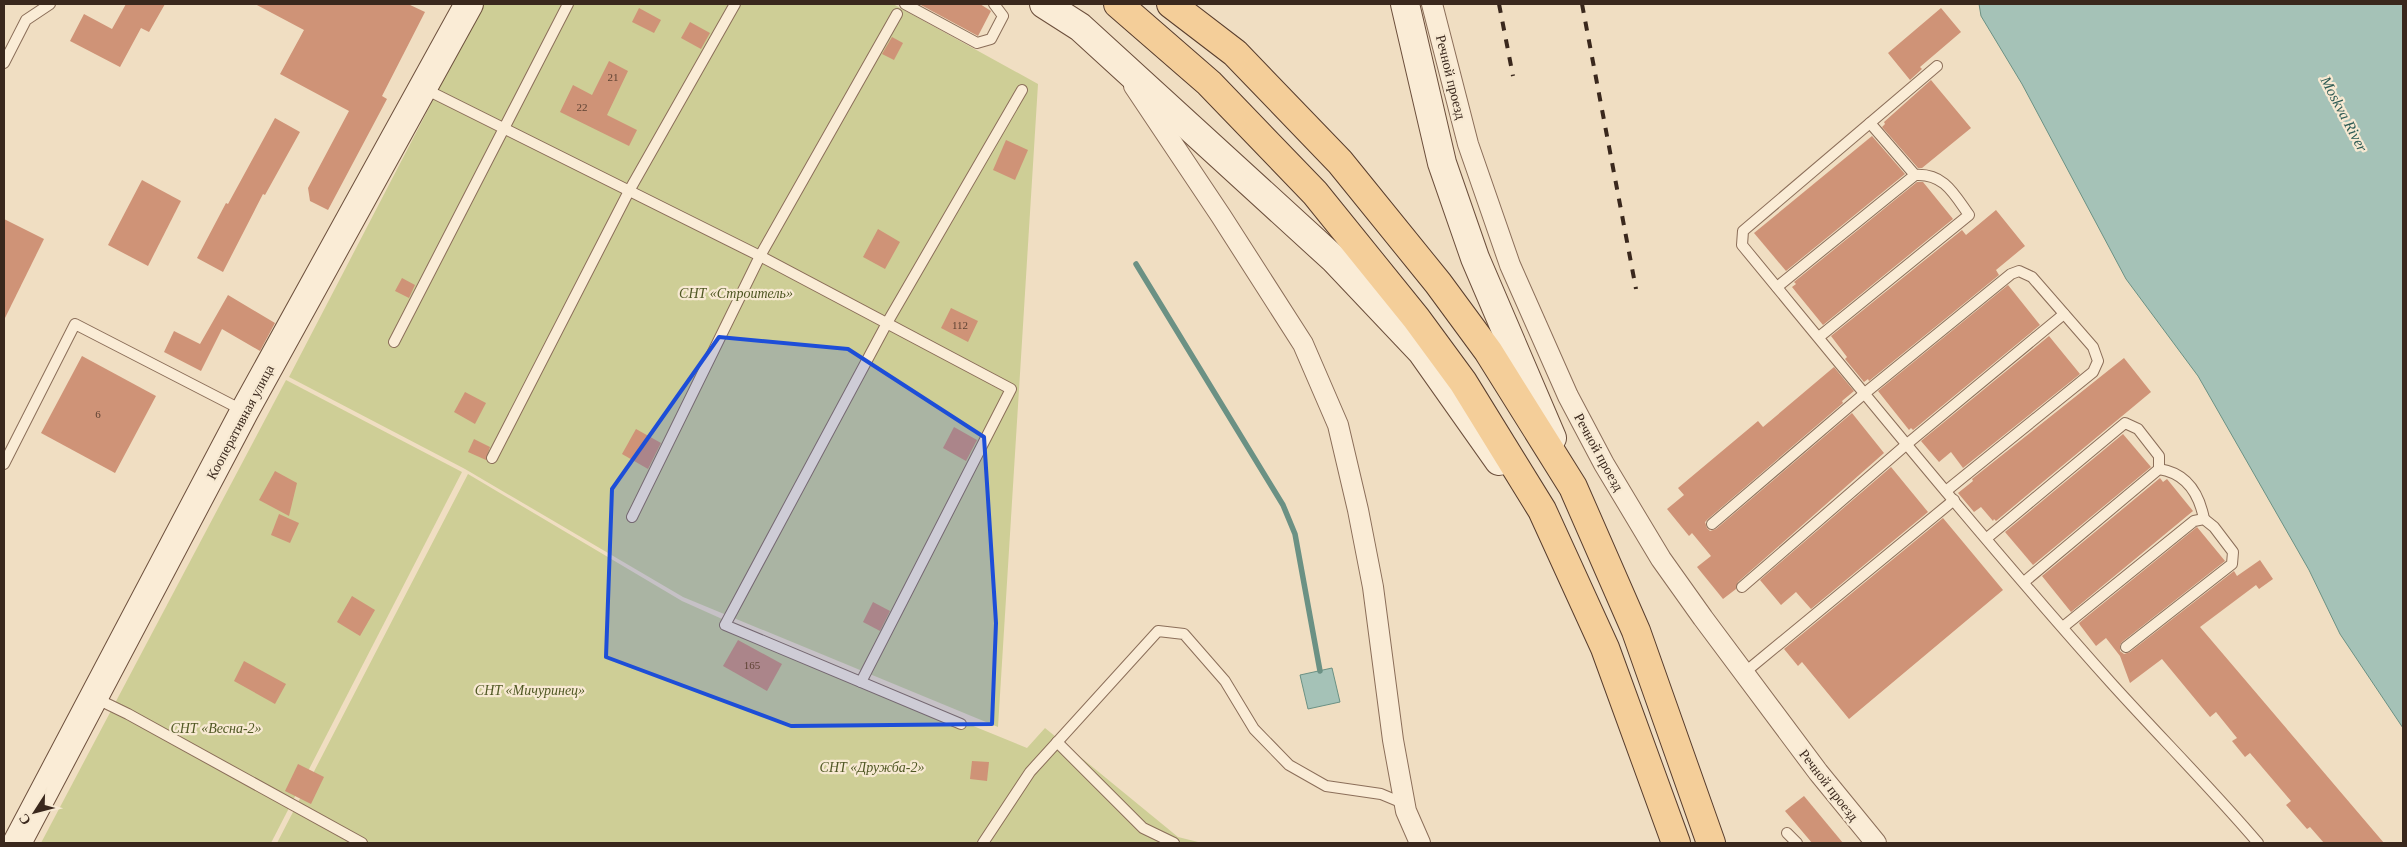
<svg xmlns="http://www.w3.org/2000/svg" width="2407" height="847" font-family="Georgia,serif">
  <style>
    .garden { fill: #cece96 }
    .water { fill: #a5c2b7; stroke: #6b9184 }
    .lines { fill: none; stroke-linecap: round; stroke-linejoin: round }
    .stream { stroke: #6b9184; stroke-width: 5.5 }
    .building { fill: #cf9377 }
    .service-casing { stroke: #8b6e59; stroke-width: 12 }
    .minor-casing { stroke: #8b6e59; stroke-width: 22 }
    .secondary-casing { stroke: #6c4f3c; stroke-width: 30 }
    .primary-casing { stroke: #583d2d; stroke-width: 30 }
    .service { stroke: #faecd6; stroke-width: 10 }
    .minor { stroke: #faecd6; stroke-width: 20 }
    .secondary { stroke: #faecd6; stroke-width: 28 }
    .primary { stroke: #f4ce99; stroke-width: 28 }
    .rail { stroke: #3a281d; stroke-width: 4; stroke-dasharray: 9 9; stroke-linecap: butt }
    .marked { fill: #1d4ed8; fill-opacity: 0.2; stroke: #1d4ed8; stroke-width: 4; stroke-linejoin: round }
    .labels { text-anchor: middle; stroke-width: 4.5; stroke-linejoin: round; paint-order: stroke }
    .number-label { font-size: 11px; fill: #5f4334 }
    .street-label { font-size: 14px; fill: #3a281d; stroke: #f7e9d2 }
    .park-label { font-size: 14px; font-style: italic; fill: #4f5723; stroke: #f7e9d2 }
    .water-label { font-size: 15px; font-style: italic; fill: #2c5a53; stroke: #f7e9d2 }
  </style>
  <rect width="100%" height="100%" fill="#f0dec2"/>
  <!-- garden -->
  <g class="garden">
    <polygon points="483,4 893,4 1038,84 998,727 683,597 465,469 289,377"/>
    <polygon points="286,380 462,472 271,843 41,843"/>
    <polygon points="468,474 682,601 836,670 1027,748 1045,728 1178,837 1202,843 277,843"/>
  </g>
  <!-- water -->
  <g class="water">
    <polygon points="1979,4 2403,4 2403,728 2340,634 2309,570 2198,376 2126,279 2022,84 1981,16"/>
    <polygon points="1332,668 1340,702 1308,709 1300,675"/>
  </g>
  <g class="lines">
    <!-- stream -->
    <polyline class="stream" points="1136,264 1283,505 1295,534 1320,671"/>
  </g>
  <!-- building -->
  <g class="building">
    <polygon points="126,4 165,4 149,32 141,28 120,67 70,41 84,14 112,29"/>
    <polygon points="255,4 408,4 425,12 382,96 387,99 328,210 310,201 308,188 349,111 280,74 304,30"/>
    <polygon points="919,4 980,4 991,11 978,36"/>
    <polygon points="639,8 661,20 654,33 632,22"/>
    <polygon points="1941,8 1961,32 1920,67 1922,69 1910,80 1888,53"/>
    <polygon points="690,22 710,33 701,49 681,38"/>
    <polygon points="892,37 903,43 894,60 882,54"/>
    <polygon points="609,61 628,71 607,115 637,130 629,146 560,112 573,85 592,95"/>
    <polygon points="1931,80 1971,128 1922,168 1918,168 1882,127 1885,124 1884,122"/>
    <polygon points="275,118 300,132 265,195 263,194 223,272 197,258 226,203 228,204"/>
    <polygon points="1872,136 1905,174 1786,271 1754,233"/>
    <polygon points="1006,140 1028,150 1015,180 993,170"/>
    <polygon points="142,180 181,201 148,266 108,245"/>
    <polygon points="1917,182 1923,182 1953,219 1823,325 1792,287 1796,284 1794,282"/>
    <polygon points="1996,210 2025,246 1996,270 1999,275 1869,381 1868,379 1864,382 1845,359 1847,357 1831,336 1962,230 1966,235"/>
    <polygon points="4,219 44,239 4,320"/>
    <polygon points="878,229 900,242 885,269 863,257"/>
    <polygon points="402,278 415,285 409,298 395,291"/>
    <polygon points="2008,285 2040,325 1913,430 1911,428 1909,430 1878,391"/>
    <polygon points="228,295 275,323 260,351 222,329 201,371 164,352 174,331 200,344"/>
    <polygon points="951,308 978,321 968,342 941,328"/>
    <polygon points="2049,336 2080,374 1963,468 1951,452 1939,462 1921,441"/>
    <polygon points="82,356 156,396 115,473 41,433"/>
    <polygon points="2124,358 2151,392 1996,521 1994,519 1993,521 1981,507 1974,512 1958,493 1973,481 1972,479"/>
    <polygon points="1834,367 1854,391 1842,401 1843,403 1708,519 1705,522 1707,528 1710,531 1716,529 1852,413 1884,453 1738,582 1736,589 1723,599 1697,567 1711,556 1692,533 1689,536 1667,509 1684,495 1678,488 1758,421 1763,427"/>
    <polygon points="465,392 486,403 475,424 454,412"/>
    <polygon points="954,427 977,440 966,461 943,448"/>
    <polygon points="636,429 661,443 648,469 622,454"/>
    <polygon points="2123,434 2151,467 2033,565 2005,532"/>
    <polygon points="474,439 490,447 486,460 468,452"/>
    <polygon points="1891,467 1928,512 1811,609 1796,592 1781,605 1760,580"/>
    <polygon points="275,471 297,483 289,516 259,500"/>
    <polygon points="2160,478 2163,482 2167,479 2193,511 2071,612 2042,576"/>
    <polygon points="279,514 299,523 290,543 271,535"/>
    <polygon points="1943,518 2003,590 1849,719 1802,662 1798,666 1784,649"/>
    <polygon points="2197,527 2225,561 2122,642 2120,645 2120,651 2124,654 2130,652 2234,571 2237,576 2260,560 2273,579 2259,589 2256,585 2200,627 2384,843 2324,843 2310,827 2307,829 2286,805 2291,801 2250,753 2245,757 2232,741 2237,738 2216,712 2210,717 2162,659 2130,683 2120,656 2106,638 2096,646 2080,625 2079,623"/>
    <polygon points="352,596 375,610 360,636 337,622"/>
    <polygon points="873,602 890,611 880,631 863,622"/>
    <polygon points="738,640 782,664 767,691 723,666"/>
    <polygon points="244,661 286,684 275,704 234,681"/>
    <polygon points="972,761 989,762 987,781 970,779"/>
    <polygon points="298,764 324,777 311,804 285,791"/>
    <polygon points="1804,796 1843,843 1812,843 1785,811"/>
  </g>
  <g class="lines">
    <defs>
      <g id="service">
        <polyline points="905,4 977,43 991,39 1003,16 994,4"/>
        <polyline points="4,63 26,20 50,4"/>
        <path d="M1937,66L1743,231L1742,245C1864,393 1985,542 2113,685C2161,738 2212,789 2258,843"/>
        <polyline points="423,88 760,256 1011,389 861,682"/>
        <polyline points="1870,123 1915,175"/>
        <path d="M1777,287L1915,175C1944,173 1954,194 1969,215L1819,337"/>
        <polyline points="394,342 568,4"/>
        <polyline points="492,458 629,191 735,4"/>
        <polyline points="4,464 75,324 244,411"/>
        <path d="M2159,469C2186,473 2199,493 2204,519"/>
        <polyline points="632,517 760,256 897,14"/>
        <polyline points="1712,524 1865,393 2011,274 2019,271 2032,277 2093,347 2098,361 2093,372 1946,491"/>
        <polyline points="1987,538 2125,423 2138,429 2159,456 2159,469 2024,582"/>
        <polyline points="1742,587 1907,444 2064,314"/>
        <polyline points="2063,627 2194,521 2204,519 2214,527 2233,552 2232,564 2126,647"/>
        <polyline points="1744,673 1954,500"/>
        <polyline points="95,698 128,714 362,843"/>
        <polyline points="961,724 725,625 887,323 1022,90"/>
        <polyline points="1057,742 1143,828 1174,843"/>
        <polyline points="1787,833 1797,843"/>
        <polyline points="983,843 1030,772 1158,631 1184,634 1225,681 1254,729 1289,765 1326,786 1381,794 1405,804"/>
      </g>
      <g id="minor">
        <polyline points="1432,4 1468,144 1510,265 1568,396 1604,464 1661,559 1703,618 1818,772 1876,843"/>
        <polyline points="1134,86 1221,216 1303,344 1338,425 1358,510 1373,587 1393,740 1406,811 1420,843"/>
      </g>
      <g id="secondary">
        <polyline points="1044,4 1080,27 1334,259 1422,352 1499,461"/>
        <polyline points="1405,4 1442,163 1475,258 1552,438"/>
        <polyline points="17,843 244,412 469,4"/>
      </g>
      <g id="primary">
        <polyline points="1118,4 1209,83 1315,193 1416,318 1463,382 1542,510 1605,648 1676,843"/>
        <polyline points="1171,4 1235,53 1340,162 1438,283 1488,351 1573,487 1636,631 1711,843"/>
      </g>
    </defs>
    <!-- service casing -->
    <use href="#service" class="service-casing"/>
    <!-- minor casing -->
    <use href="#minor" class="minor-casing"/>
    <!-- secondary casing -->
    <use href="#secondary" class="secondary-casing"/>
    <!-- primary casing -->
    <use href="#primary" class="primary-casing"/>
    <!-- service -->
    <use href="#service" class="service"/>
    <!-- minor -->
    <use href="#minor" class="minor"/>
    <!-- secondary -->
    <use href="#secondary" class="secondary"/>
    <!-- primary -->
    <use href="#primary" class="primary"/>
    <!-- rail -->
    <g class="rail">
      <polyline points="1499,4 1513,76"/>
      <polyline points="1582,4 1636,289"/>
    </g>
  </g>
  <!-- marked area -->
  <path class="marked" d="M719,337L848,349L984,437L996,623L992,724L791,726L606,657L612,489Z"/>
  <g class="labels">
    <!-- number labels -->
    <g class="number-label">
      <text x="613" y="81">21</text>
      <text x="582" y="111">22</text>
      <text x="960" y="329">112</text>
      <text x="98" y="418">6</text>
      <text x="752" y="669">165</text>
    </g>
    <!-- street labels -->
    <g class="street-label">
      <text transform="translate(1451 77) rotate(76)" y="5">Речной проезд</text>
      <text transform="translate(240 422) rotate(-62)" y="5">Кооперативная улица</text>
      <text transform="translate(1599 452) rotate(61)" y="5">Речной проезд</text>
      <text transform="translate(1829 785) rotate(52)" y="5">Речной проезд</text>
    </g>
    <!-- park labels -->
    <g class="park-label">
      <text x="736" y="298">СНТ «Строитель»</text>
      <text x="530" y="695">СНТ «Мичуринец»</text>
      <text x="216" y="733">СНТ «Весна-2»</text>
      <text x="872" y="772">СНТ «Дружба-2»</text>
    </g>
    <!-- water labels -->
    <g class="water-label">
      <text transform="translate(2344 114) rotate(62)" y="5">Moskva River</text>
    </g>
  </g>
  <!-- border -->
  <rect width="2407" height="847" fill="none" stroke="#3a281d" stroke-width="10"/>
  <!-- north arrow -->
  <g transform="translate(35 812) rotate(234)" stroke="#f7e9d2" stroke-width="4" paint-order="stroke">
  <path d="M0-4L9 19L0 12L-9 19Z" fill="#3a281d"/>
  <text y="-8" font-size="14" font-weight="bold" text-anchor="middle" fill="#3a281d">С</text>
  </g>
</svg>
